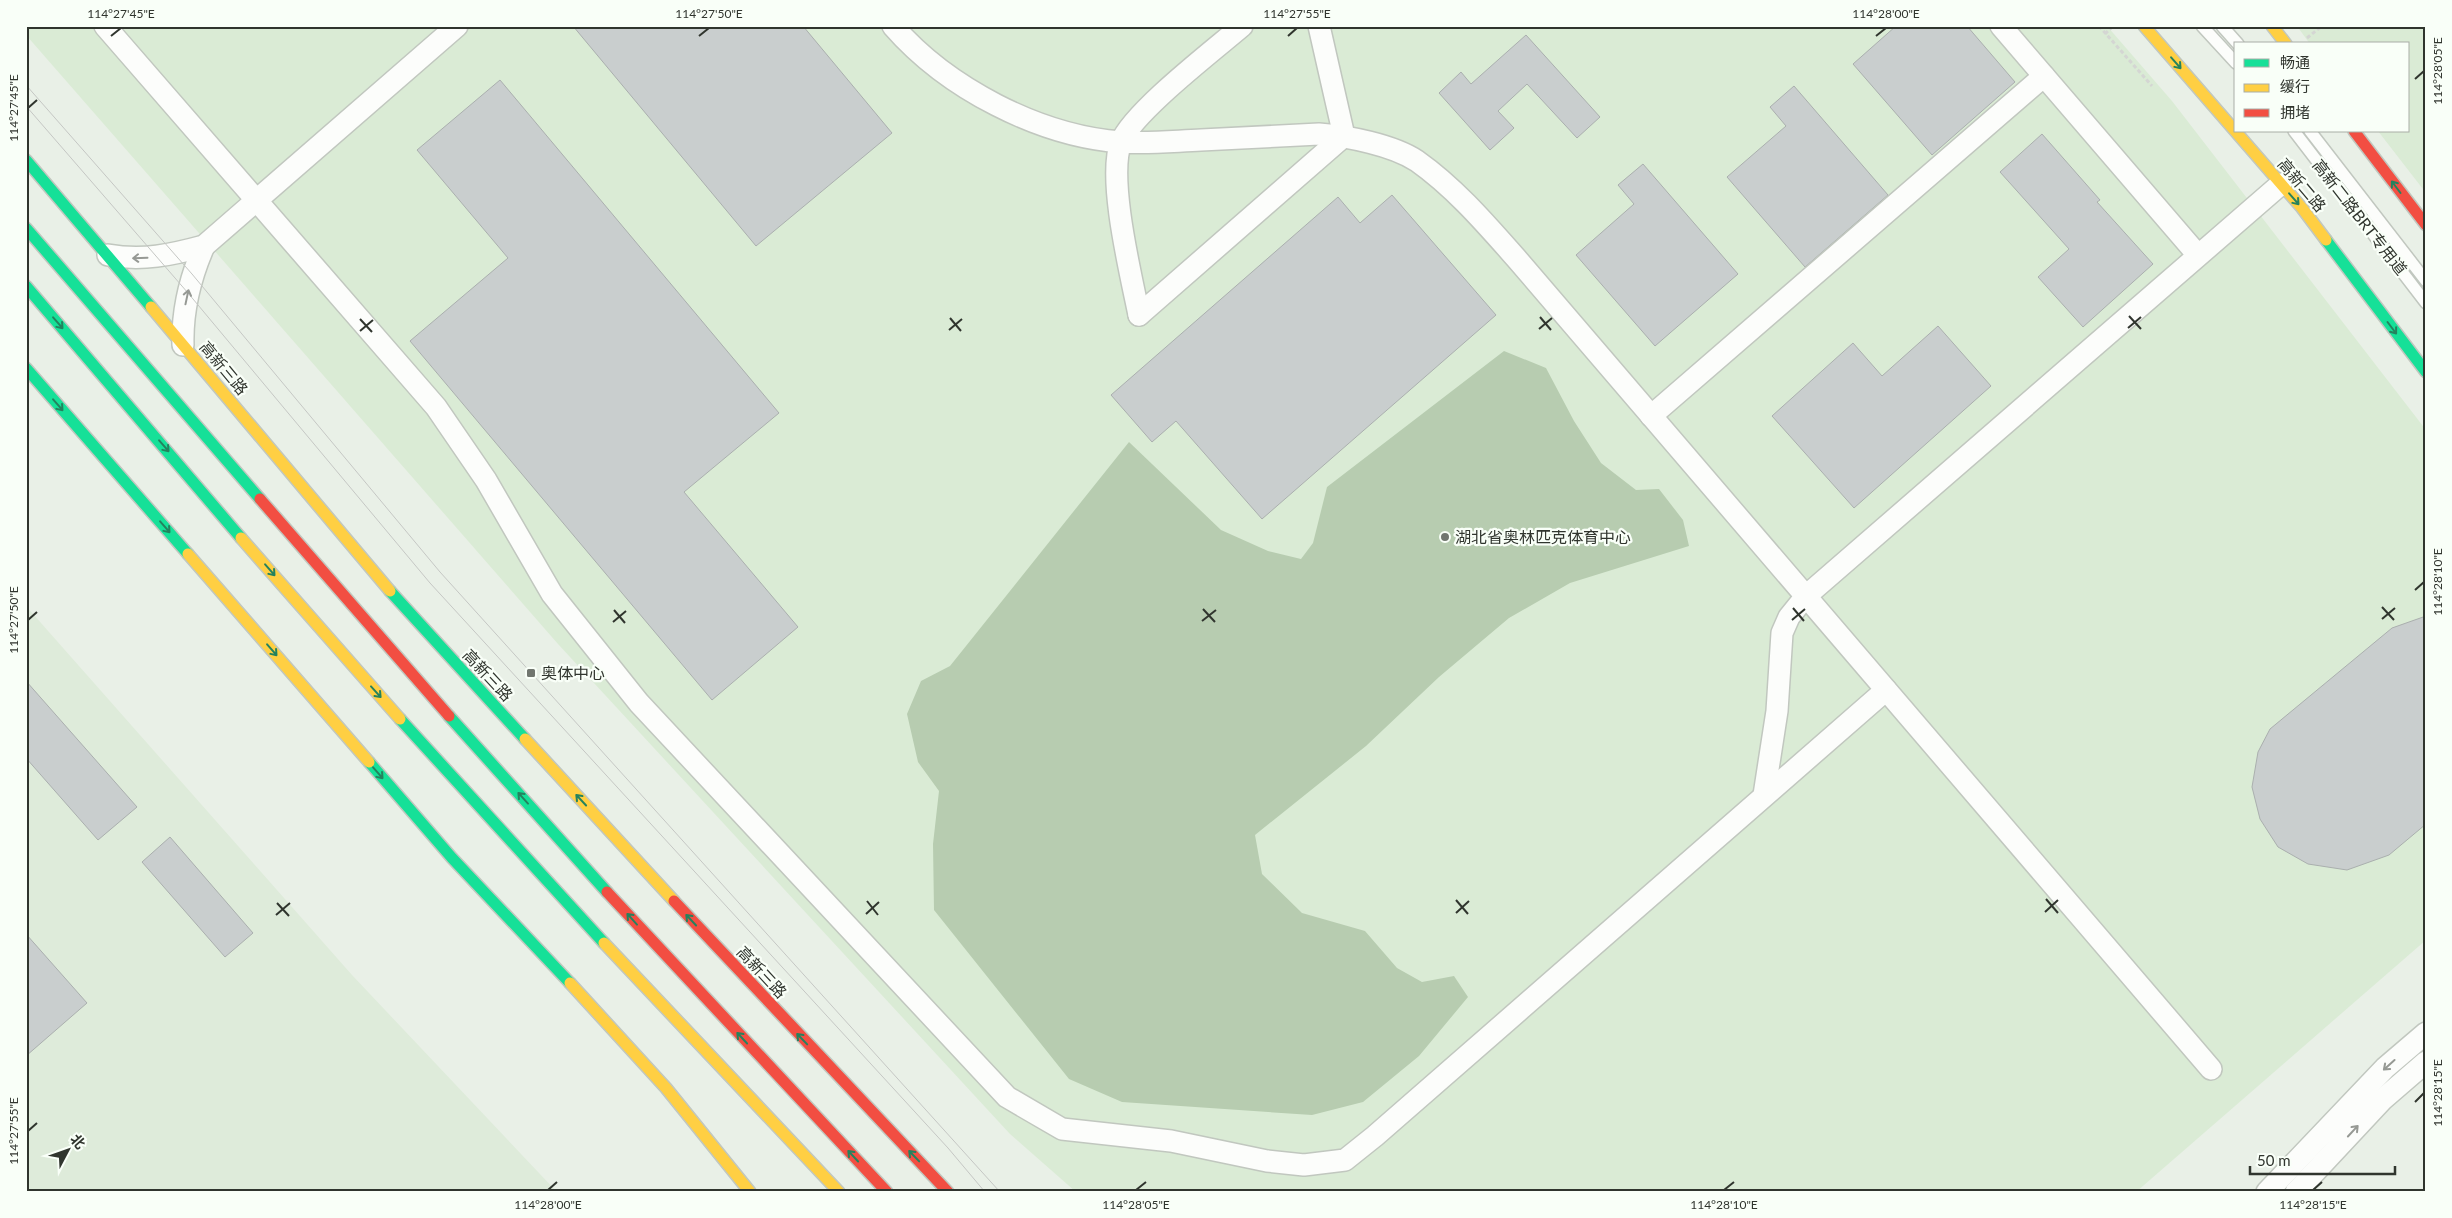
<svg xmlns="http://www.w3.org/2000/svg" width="2452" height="1218" font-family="Lato,'Noto Sans SC',sans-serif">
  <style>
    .built { fill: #deebda }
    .green { fill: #daebd5 }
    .water { fill: #b7ccb0 }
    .building { fill: #c9cece; stroke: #aaafae }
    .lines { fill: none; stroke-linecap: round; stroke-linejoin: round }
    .lane-casing { stroke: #c1c7bf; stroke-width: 14 }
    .street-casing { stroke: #c1c7bf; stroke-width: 24 }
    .fast-casing { stroke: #c1c7bf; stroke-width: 14 }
    .slow-casing { stroke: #c1c7bf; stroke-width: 14 }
    .jam-casing { stroke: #c1c7bf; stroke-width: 14 }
    .path { stroke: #d4d6d3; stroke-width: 3; stroke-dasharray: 4 2.5; stroke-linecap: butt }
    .lane { stroke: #fcfdfb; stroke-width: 11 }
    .street { stroke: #fcfdfb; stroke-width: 21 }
    .fast { stroke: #16e098; stroke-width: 11 }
    .slow { stroke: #ffcf43; stroke-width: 11 }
    .jam { stroke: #f24e42; stroke-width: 11 }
    .tram { stroke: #c5c7c4; stroke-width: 1 }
    .oneway { stroke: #24825e }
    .oneway2 { stroke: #969994 }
    .ticks { fill: none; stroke: #30352e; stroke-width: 2 }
    .poi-dot { fill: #71766f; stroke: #f9fff8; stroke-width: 2 }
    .labels { text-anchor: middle; stroke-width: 4.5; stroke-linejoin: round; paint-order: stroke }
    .street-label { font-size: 16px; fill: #30352e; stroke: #f9fff8 }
    .poi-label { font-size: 16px; fill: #30352e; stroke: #f9fff8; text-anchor: start }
    .neatline { fill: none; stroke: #30352e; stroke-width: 2 }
    .ticks-label { font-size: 12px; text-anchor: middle; fill: #30352e }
  </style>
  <rect width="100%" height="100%" fill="#e9f0e7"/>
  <!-- built -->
  <polygon class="built" points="26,606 352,975 557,1192 26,1192"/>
  <!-- green -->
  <g class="green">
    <polygon points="26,26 2107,26 2172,101 2426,430 2426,940 2136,1192 1076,1192 1010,1134 558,644 26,35"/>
    <polygon points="2297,26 2426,26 2426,193 2378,131 2408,131 2408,44 2310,44"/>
  </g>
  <!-- water -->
  <polygon class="water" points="1504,351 1546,368 1574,421 1601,463 1636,490 1659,489 1683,520 1689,546 1570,583 1509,618 1439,677 1366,746 1255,835 1262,874 1302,913 1365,931 1397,968 1422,982 1454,976 1468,997 1419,1056 1363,1102 1312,1115 1122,1102 1069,1079 934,910 933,844 939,791 918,762 907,714 921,681 950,666 1129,442 1221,530 1268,551 1301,559 1313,543 1327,487"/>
  <!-- building -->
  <g class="building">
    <polygon points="573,26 803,26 892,133 756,246"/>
    <polygon points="1896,26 1967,26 2015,82 1932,155 1853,64"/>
    <polygon points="1526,35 1600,117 1577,138 1527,84 1498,111 1514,128 1490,150 1439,93 1461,72 1471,84"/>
    <polygon points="500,80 779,413 684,492 798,627 712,700 410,341 508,258 417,150"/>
    <polygon points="1794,86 1888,195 1805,267 1727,177 1786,126 1770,107"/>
    <polygon points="2042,134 2100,200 2097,202 2153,264 2083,327 2038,277 2069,249 2000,172"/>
    <polygon points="1643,164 1738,274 1655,346 1576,255 1634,204 1618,185"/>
    <polygon points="1392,195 1496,315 1262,519 1176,421 1152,442 1111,395 1338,197 1360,223"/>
    <polygon points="1938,326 1991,386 1854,508 1772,416 1853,343 1882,376"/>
    <polygon points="2426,616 2426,824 2389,855 2347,870 2308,864 2278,847 2260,819 2252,787 2258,752 2270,729 2392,628"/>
    <polygon points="26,681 137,807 98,840 26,758"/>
    <polygon points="170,837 253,933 225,957 142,862"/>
    <polygon points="26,934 87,1003 26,1056"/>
  </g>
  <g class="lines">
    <defs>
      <g id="lane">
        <polyline points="2202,26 2236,63"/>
        <polyline points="2222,26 2238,44"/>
        <polyline points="2294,131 2426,303"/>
        <polyline points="2310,131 2426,281"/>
      </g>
      <g id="street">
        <polyline points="105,26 436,407 486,480 552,594 639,703 1007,1097 1062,1129 1171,1141 1267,1161 1304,1165 1345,1160 1375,1136 1886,690"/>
        <path d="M893,26C947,88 1039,136 1121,142C1148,144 1175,141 1201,140C1240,138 1279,136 1319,134C1347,136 1393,145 1417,161C1455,188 1485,223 1516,258L2211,1069"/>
        <polyline points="2001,26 2197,254"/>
        <path d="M108,255C143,261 171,255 204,246L457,26"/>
        <polyline points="1139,315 1344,136 1319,26"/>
        <path d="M1139,315C1131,275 1107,178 1121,142C1133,112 1214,50 1242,26"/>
        <path d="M183,345C182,309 190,278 204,246"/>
        <polyline points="1651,416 2044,76"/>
        <polyline points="1764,795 1777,711 1782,633 1789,617 1806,596 2281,184"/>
        <polyline points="2267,1192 2385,1068 2426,1033"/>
        <polyline points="2296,1192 2382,1100 2426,1062"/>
      </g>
      <g id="fast">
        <polyline points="26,160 151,307"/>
        <polyline points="26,228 260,499"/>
        <polyline points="2326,240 2426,372"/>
        <polyline points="26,286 241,538"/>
        <polyline points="26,368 188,554"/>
        <polyline points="390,591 525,739"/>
        <polyline points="449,716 607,892"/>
        <polyline points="400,719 604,943"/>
        <polyline points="369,762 452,858 570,983"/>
      </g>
      <g id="slow">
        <polyline points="2144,26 2302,208 2326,240"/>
        <polyline points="2272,26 2286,44"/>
        <polyline points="151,307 390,591"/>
        <polyline points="241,538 400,719"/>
        <polyline points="188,554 369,762"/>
        <polyline points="525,739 674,901"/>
        <polyline points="604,943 839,1192"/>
        <polyline points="570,983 666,1088 750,1192"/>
      </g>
      <g id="jam">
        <polyline points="2354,131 2426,225"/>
        <polyline points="260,499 449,716"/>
        <polyline points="607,892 887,1192"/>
        <polyline points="674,901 948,1192"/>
      </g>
    </defs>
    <!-- lane casing -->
    <use href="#lane" class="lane-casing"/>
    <!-- street casing -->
    <use href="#street" class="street-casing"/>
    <!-- fast casing -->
    <use href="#fast" class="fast-casing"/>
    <!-- slow casing -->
    <use href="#slow" class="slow-casing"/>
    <!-- jam casing -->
    <use href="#jam" class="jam-casing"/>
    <!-- path -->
    <g class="path">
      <polyline points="2099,26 2152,86"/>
      <polyline points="2105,34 2113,26"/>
      <polyline points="2307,38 2322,26"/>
    </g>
    <!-- lane -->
    <use href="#lane" class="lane"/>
    <!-- street -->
    <use href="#street" class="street"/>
    <!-- fast -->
    <use href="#fast" class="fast"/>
    <!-- slow -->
    <use href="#slow" class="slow"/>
    <!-- jam -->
    <use href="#jam" class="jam"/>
    <!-- tram -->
    <g class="tram">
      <polyline points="26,85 192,274 440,572 1000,1192"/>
      <polyline points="26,106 188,293 430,583 948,1148 985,1192"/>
    </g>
  </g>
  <!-- one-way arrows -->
  <defs><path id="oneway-shaft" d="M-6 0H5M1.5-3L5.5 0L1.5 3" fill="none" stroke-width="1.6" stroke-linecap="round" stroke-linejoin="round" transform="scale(1.25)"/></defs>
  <g class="oneway">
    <use href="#oneway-shaft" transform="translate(2176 63) rotate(49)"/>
    <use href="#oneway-shaft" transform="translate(2396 187) rotate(-127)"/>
    <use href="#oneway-shaft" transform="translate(2294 199) rotate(49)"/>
    <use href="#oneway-shaft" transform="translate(58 323) rotate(49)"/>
    <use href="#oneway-shaft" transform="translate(2392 328) rotate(53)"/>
    <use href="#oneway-shaft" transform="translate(58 405) rotate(49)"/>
    <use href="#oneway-shaft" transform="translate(164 446) rotate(49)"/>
    <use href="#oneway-shaft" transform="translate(165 527) rotate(49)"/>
    <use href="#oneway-shaft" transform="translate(270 570) rotate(49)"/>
    <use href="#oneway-shaft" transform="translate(272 650) rotate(49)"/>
    <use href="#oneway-shaft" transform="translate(376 692) rotate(48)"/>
    <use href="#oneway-shaft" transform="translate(378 773) rotate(49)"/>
    <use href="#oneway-shaft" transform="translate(523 798) rotate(-132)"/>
    <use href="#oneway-shaft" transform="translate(581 800) rotate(-133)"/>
    <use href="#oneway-shaft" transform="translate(632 919) rotate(-132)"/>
    <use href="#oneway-shaft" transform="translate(691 920) rotate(-133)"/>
    <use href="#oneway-shaft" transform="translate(742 1038) rotate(-133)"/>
    <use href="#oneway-shaft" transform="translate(802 1039) rotate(-134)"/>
    <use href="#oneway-shaft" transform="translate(853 1156) rotate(-133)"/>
    <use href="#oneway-shaft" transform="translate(914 1156) rotate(-134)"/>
  </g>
  <g class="oneway2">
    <use href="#oneway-shaft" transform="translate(140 258) rotate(178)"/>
    <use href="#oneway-shaft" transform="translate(187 297) rotate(-78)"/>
    <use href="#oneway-shaft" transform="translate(2389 1065) rotate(138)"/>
    <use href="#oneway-shaft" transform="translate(2353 1131) rotate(-47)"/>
  </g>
  <!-- ticks -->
  <path class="ticks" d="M111,36L121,28M699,36L709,28M1288,36L1297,28M1876,36L1886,28M2415,79L2424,71M28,108L37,100M2129,316L2141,329M1540,317L1551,330M950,318L961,331M360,319L372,332M2128,328L2141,317M1539,329L1552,318M949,330L962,319M360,331L373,320M2415,590L2424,582M2382,607L2394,620M1793,608L1804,621M1203,609L1215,622M614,610L625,623M2382,619L2395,608M28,620L37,612M1792,620L1805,609M1202,621L1216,610M613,622L626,611M2046,899L2058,913M1456,900L1468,914M867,901L878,915M277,903L289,916M2045,912L2058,900M1456,913L1469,901M866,914L879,902M276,915L290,903M2415,1102L2424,1093M28,1131L37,1123M548,1190L557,1182M1136,1190L1146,1182M1724,1190L1734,1182M2313,1190L2322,1182"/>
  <!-- markers -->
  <g class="poi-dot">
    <circle cx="1445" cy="537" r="5"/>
    <rect x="526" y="668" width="10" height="10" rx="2.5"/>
  </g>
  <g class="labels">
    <!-- street labels -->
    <g class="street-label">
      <text transform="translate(2302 185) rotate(50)" y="6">高新二路</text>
      <text transform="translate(2360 217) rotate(52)" y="6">高新二路BRT专用道</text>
      <text transform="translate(224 368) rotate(50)" y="6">高新三路</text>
      <text transform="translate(488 675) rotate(47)" y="6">高新三路</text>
      <text transform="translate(762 972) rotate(47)" y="6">高新三路</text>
    </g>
    <!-- poi labels -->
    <g class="poi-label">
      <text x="1455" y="543">湖北省奥林匹克体育中心</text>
      <text x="541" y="679">奥体中心</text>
    </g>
  </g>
  <!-- border -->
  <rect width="2452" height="1218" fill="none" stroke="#f9fff8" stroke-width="55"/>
  <!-- legend -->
  <rect x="2234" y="42" width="175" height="90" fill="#f9fff8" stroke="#a9aea7"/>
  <rect x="2244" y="59" width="25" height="8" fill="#16e098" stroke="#a9aea7"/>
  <text x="2280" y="68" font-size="15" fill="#30352e">畅通</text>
  <rect x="2244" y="84" width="25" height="8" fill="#ffcf43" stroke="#a9aea7"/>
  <text x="2280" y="92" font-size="15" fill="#30352e">缓行</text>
  <rect x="2244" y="109" width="25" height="8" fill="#f24e42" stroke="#a9aea7"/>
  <text x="2280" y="118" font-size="15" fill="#30352e">拥堵</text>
  <!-- north arrow -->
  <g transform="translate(68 1150) rotate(49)" stroke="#f9fff8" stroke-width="4" paint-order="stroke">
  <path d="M0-4L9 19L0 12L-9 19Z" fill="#30352e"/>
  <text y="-8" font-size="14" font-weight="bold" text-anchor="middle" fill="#30352e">北</text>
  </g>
  <!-- scale -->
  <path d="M2250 1166v8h145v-8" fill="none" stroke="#30352e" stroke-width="2.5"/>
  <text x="2257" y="1166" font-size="15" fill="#30352e" stroke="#f9fff8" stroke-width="4" paint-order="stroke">50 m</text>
  <rect x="28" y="28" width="2396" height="1162" class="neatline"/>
  <g class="ticks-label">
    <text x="121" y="18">114°27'45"E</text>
    <text x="709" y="18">114°27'50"E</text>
    <text x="1297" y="18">114°27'55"E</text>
    <text x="1886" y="18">114°28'00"E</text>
    <text transform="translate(2438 71) rotate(-90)" y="4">114°28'05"E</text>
    <text transform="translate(14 108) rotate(-90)" y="4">114°27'45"E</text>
    <text transform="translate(2438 582) rotate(-90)" y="4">114°28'10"E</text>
    <text transform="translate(14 620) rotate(-90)" y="4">114°27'50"E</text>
    <text transform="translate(2438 1093) rotate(-90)" y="4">114°28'15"E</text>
    <text transform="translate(14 1131) rotate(-90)" y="4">114°27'55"E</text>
    <text x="548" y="1209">114°28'00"E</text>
    <text x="1136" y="1209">114°28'05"E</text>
    <text x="1724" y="1209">114°28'10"E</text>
    <text x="2313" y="1209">114°28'15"E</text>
  </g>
</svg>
